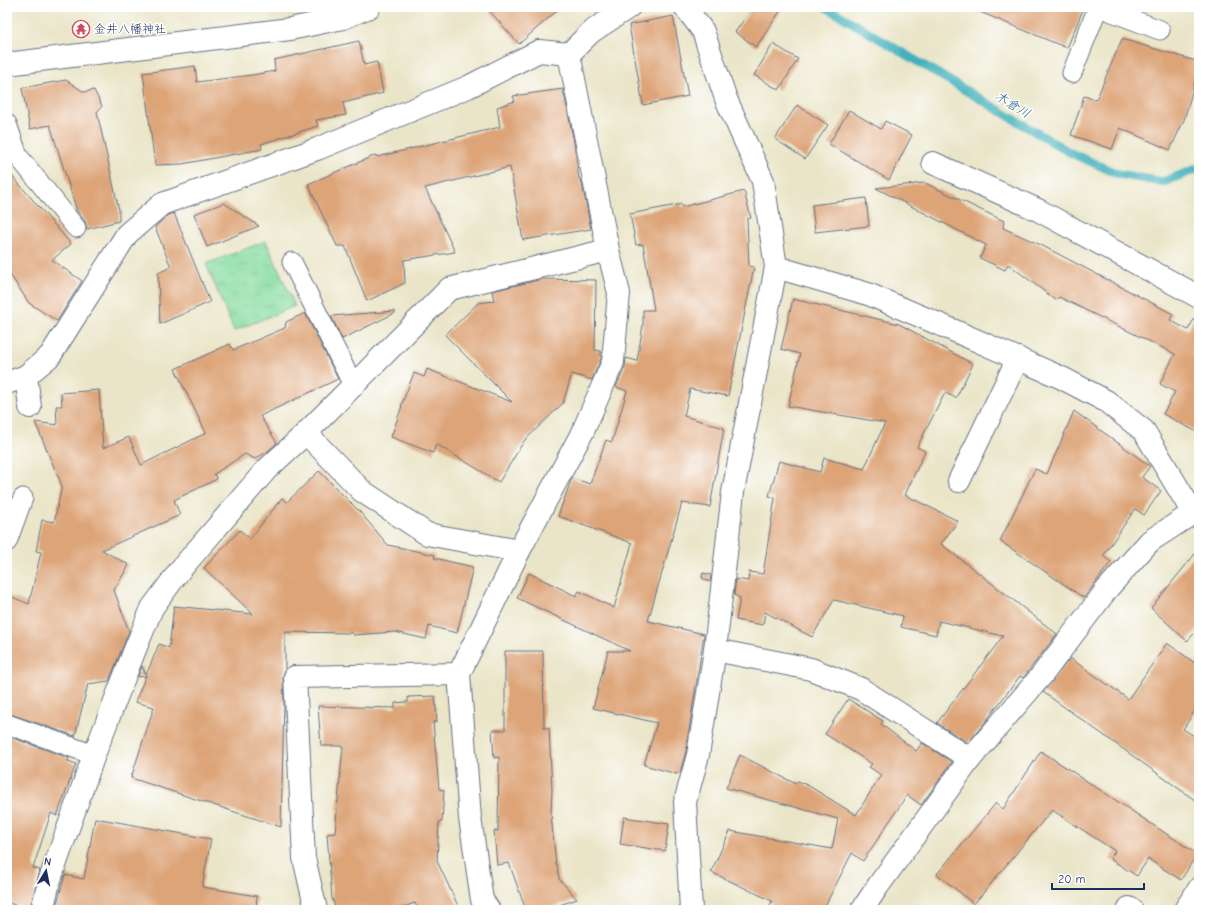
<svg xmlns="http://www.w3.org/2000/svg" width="1206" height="917" font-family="'Comic Neue','Klee One',sans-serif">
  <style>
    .park { fill: url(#park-tufts); stroke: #51867e }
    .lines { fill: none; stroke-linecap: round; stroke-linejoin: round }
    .stream { stroke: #42b1bc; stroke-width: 9 }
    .building { fill: #dda478 }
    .service-casing { stroke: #636f83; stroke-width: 21 }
    .minor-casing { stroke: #636f83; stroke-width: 24 }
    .tertiary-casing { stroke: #636f83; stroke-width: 24 }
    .service { stroke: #fff; stroke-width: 19 }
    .minor { stroke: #fff; stroke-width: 22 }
    .tertiary { stroke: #fff; stroke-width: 22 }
    .labels { text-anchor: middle; stroke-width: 3; stroke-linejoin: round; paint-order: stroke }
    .poi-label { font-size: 12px; fill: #1b2f5e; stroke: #fff; text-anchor: start }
    .water-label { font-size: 13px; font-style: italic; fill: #2b6384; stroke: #fff }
  </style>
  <defs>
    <pattern id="park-tufts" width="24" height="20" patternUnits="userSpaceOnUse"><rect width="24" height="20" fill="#87dc9f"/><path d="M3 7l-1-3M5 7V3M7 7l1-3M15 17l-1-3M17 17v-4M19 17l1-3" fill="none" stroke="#74bd8b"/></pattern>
  </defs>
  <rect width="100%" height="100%" fill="#fff"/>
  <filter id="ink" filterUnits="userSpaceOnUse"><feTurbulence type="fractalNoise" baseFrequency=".025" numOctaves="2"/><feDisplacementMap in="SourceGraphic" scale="8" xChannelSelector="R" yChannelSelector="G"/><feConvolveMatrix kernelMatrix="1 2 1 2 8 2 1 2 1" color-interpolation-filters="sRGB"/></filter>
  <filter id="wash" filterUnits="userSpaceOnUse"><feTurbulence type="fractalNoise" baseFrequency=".012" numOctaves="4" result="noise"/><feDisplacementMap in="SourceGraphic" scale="16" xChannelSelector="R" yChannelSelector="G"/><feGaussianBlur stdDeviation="0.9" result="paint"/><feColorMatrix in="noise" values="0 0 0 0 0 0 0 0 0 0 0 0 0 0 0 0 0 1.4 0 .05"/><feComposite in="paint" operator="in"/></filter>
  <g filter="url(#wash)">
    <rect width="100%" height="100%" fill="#eae5c8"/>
    <!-- park -->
    <polygon class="park" points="266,241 295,306 234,331 206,264"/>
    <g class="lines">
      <!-- stream -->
      <polyline class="stream" points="826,7 1069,152 1118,174 1163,182 1199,168"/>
    </g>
    <g id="blocks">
      <!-- building -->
      <g class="building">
        <polygon points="486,7 561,7 519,44"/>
        <polygon points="753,7 783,7 756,47 735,32"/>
        <polygon points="968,7 1084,7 1067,48"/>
        <polygon points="673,16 688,96 643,105 629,25"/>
        <polygon points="1122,39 1199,62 1199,68 1184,120 1170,150 1120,128 1112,149 1071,135 1084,96 1096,100"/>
        <polygon points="359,41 364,65 377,62 383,93 343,103 346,115 316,120 318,126 261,144 262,149 182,164 155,165 143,73 195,66 197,82 252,75 275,71 274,60"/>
        <polygon points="773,44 798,59 779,90 754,75"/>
        <polygon points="66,80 84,92 94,90 102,106 97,112 119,210 119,221 87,229 85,221 77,211 50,125 30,129 22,88"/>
        <polygon points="563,89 574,142 579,179 581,179 591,229 523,240 510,167 425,188 455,252 404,260 405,283 367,301 345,246 337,246 308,184 376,155 377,157 500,127 497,107 515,101 513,96"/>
        <polygon points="797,105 828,125 805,159 775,139"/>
        <polygon points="849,110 881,129 885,121 912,135 889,180 829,144"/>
        <polygon points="7,170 71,244 52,260 82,281 57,321 29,303 7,270"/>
        <polygon points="925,183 1004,221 1003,228 1041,245 1173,314 1170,320 1188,330 1199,310 1199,433 1163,414 1175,392 1160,384 1175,354 1059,297 1056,300 1008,264 1005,270 980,258 986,245 876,188"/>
        <polygon points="744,191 751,218 747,219 749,266 754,267 728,396 690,389 684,416 724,428 710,507 682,503 648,621 704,634 689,730 686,744 687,744 686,751 680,773 678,772 677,774 644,765 657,723 593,708 608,651 630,651 517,598 529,573 576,596 579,591 614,608 632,543 558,516 572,478 590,484 606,440 612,442 627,391 616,387 625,367 626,358 637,361 643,325 643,310 654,310 643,244 636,245 630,214 682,204 682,207"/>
        <polygon points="866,198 869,226 815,232 812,205"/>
        <polygon points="224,203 259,226 207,247 194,214"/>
        <polygon points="174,213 210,302 160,324 158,273 171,267 155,227 168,215"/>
        <polygon points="542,279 596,280 595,350 601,351 601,359 592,380 572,374 563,403 524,441 499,482 436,444 433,453 391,437 402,406 401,406 414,373 424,377 427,369 512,402 445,335 478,303 494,301 492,291"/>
        <polygon points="793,299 899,324 973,364 956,398 945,393 917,447 925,451 905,495 958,521 941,544 1057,634 1023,678 1020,676 986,721 968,743 937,723 1003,636 939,621 936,635 901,627 903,616 834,600 812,637 765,612 763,625 736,620 740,598 734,595 736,579 748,581 749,572 763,574 775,498 769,496 779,461 820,472 824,458 864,469 885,423 788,406 800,354 781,349"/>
        <polygon points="395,311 395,313 342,339 331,316"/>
        <polygon points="305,313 338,379 260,416 277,443 268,451 255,459 245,454 214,474 217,479 174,500 180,515 102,550 129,565 114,590 129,631 109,681 88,684 75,736 7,713 7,595 29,604 41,552 36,551 42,520 54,522 62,486 35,422 57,425 56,406 62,406 61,393 99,390 103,448 129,437 141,465 206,433 175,369 230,344 233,350 285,328 286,322"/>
        <polygon points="1074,411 1150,466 1142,477 1161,491 1144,515 1135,509 1103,556 1111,562 1084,598 1000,541 1035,469 1047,474"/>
        <polygon points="319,471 359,511 388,545 435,555 434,558 473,567 457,633 429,626 426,639 395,632 353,635 353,633 285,632 285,670 283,678 284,702 281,827 131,778 154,707 135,702 159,644 169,648 174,606 253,614 204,568 240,530 250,539 282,498 287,502"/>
        <polygon points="1199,549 1199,629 1187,641 1151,608"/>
        <polygon points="703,573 711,575 710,582 702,578"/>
        <polygon points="1167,643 1199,666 1199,705 1183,729 1199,739 1199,803 1043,692 1070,658 1128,699"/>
        <polygon points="505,651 543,651 544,728 549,728 552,790 551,814 556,865 557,865 559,879 577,899 545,910 526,910 509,863 497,865 494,831 498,831 499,757 494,758 492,730 505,730"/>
        <polygon points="142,666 146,676 138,677"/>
        <polygon points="435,696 437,722 433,722 439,789 444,790 442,822 439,822 437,861 460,910 418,910 415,903 395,910 336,910 332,898 327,834 335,833 343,746 321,746 318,706 395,708 395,703 408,702 408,697"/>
        <polygon points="848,699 883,721 881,724 916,751 922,743 952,762 921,805 907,795 863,861 852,853 823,910 768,910 772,901 711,872 730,831 832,849 838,819 726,788 740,755 796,784 798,781 809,786 856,815 881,775 869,767 872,764 825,734"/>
        <polygon points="7,736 69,758 68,761 76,764 57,816 51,813 33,868 40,870 30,908 7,903"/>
        <polygon points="1041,751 1197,854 1181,880 1148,859 1137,876 1110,859 1115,851 1052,810 974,904 937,874 996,803 1003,809"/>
        <polygon points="624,817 669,824 665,851 620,844"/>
        <polygon points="95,818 211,839 202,887 257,896 256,910 55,910 65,875 84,879"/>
      </g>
    </g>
  </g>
  <g filter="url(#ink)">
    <use href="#blocks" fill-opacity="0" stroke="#636f83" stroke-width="1"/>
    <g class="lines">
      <defs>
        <g id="service">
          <polyline points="1099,7 1160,30"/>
          <polyline points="1072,73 1098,7"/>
          <polyline points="7,124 18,156 76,228"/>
          <polyline points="292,262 353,385"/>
          <polyline points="7,542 23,498"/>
          <polyline points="7,724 94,755"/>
          <polyline points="1183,910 1199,886"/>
        </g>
        <g id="minor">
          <polyline points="685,7 703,31 726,99 763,181 776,267 733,492 715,650 698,755 685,802 691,910"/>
          <polyline points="933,163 1038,210 1199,297"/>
          <polyline points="776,267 868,294 955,331 1062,378 1106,401 1144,431 1193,513"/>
          <polyline points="26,376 30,407"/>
          <polyline points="7,383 26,376 50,356 127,234 162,204 317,149 468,87 539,51 569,54"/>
          <polyline points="306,433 362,491 427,534 519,551"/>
          <polyline points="959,481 1018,358"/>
          <polyline points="715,650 811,669 861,689 970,759"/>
          <polyline points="1129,908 1132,910"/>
          <polyline points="42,910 49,882 94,755 134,652 152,608 180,570 266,470 306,433 449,289 608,250"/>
          <polyline points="316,910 304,858 295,677 459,674"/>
          <polyline points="489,910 482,900 470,818 459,674 519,551 583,431 613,362 619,293 608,250 569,54 591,32 629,7"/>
          <polyline points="862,910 878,886 970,759 1042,675 1108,588 1150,541 1193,513 1199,513"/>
        </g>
        <polyline id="tertiary" points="7,64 290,29 343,18 369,7"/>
      </defs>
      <!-- service casing -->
      <use href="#service" class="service-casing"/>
      <!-- minor casing -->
      <use href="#minor" class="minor-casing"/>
      <!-- tertiary casing -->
      <use href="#tertiary" class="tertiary-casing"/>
      <!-- service -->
      <use href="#service" class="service"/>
      <!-- minor -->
      <use href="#minor" class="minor"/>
      <!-- tertiary -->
      <use href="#tertiary" class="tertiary"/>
    </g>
  </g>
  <!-- icons -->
  <defs>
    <symbol id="temple-ring" viewBox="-11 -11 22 22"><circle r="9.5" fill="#fff" stroke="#d1495b" stroke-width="1.5"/><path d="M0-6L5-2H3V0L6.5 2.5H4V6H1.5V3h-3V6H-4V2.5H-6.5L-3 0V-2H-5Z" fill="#d1495b"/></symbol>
  </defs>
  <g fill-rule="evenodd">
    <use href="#temple-ring" x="71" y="19" width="20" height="20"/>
  </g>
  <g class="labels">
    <!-- poi labels -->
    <g class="poi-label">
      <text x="94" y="33">金井八幡神社</text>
    </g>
    <!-- water labels -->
    <g class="water-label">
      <text transform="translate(1013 104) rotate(31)" y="5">木倉川</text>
    </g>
  </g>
  <!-- margin -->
  <rect width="1206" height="917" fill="none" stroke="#fff" stroke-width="24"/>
  <!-- north arrow -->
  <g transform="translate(46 871) rotate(10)" stroke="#ffffff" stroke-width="3" paint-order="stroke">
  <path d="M0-3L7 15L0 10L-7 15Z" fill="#1b2f5e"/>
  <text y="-6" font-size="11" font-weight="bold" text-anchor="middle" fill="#1b2f5e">N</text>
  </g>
  <!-- scale -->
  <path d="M1052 883v6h92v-6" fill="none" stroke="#1b2f5e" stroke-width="2"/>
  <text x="1058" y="883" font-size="12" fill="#1b2f5e" stroke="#ffffff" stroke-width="3" paint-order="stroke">20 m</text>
</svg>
